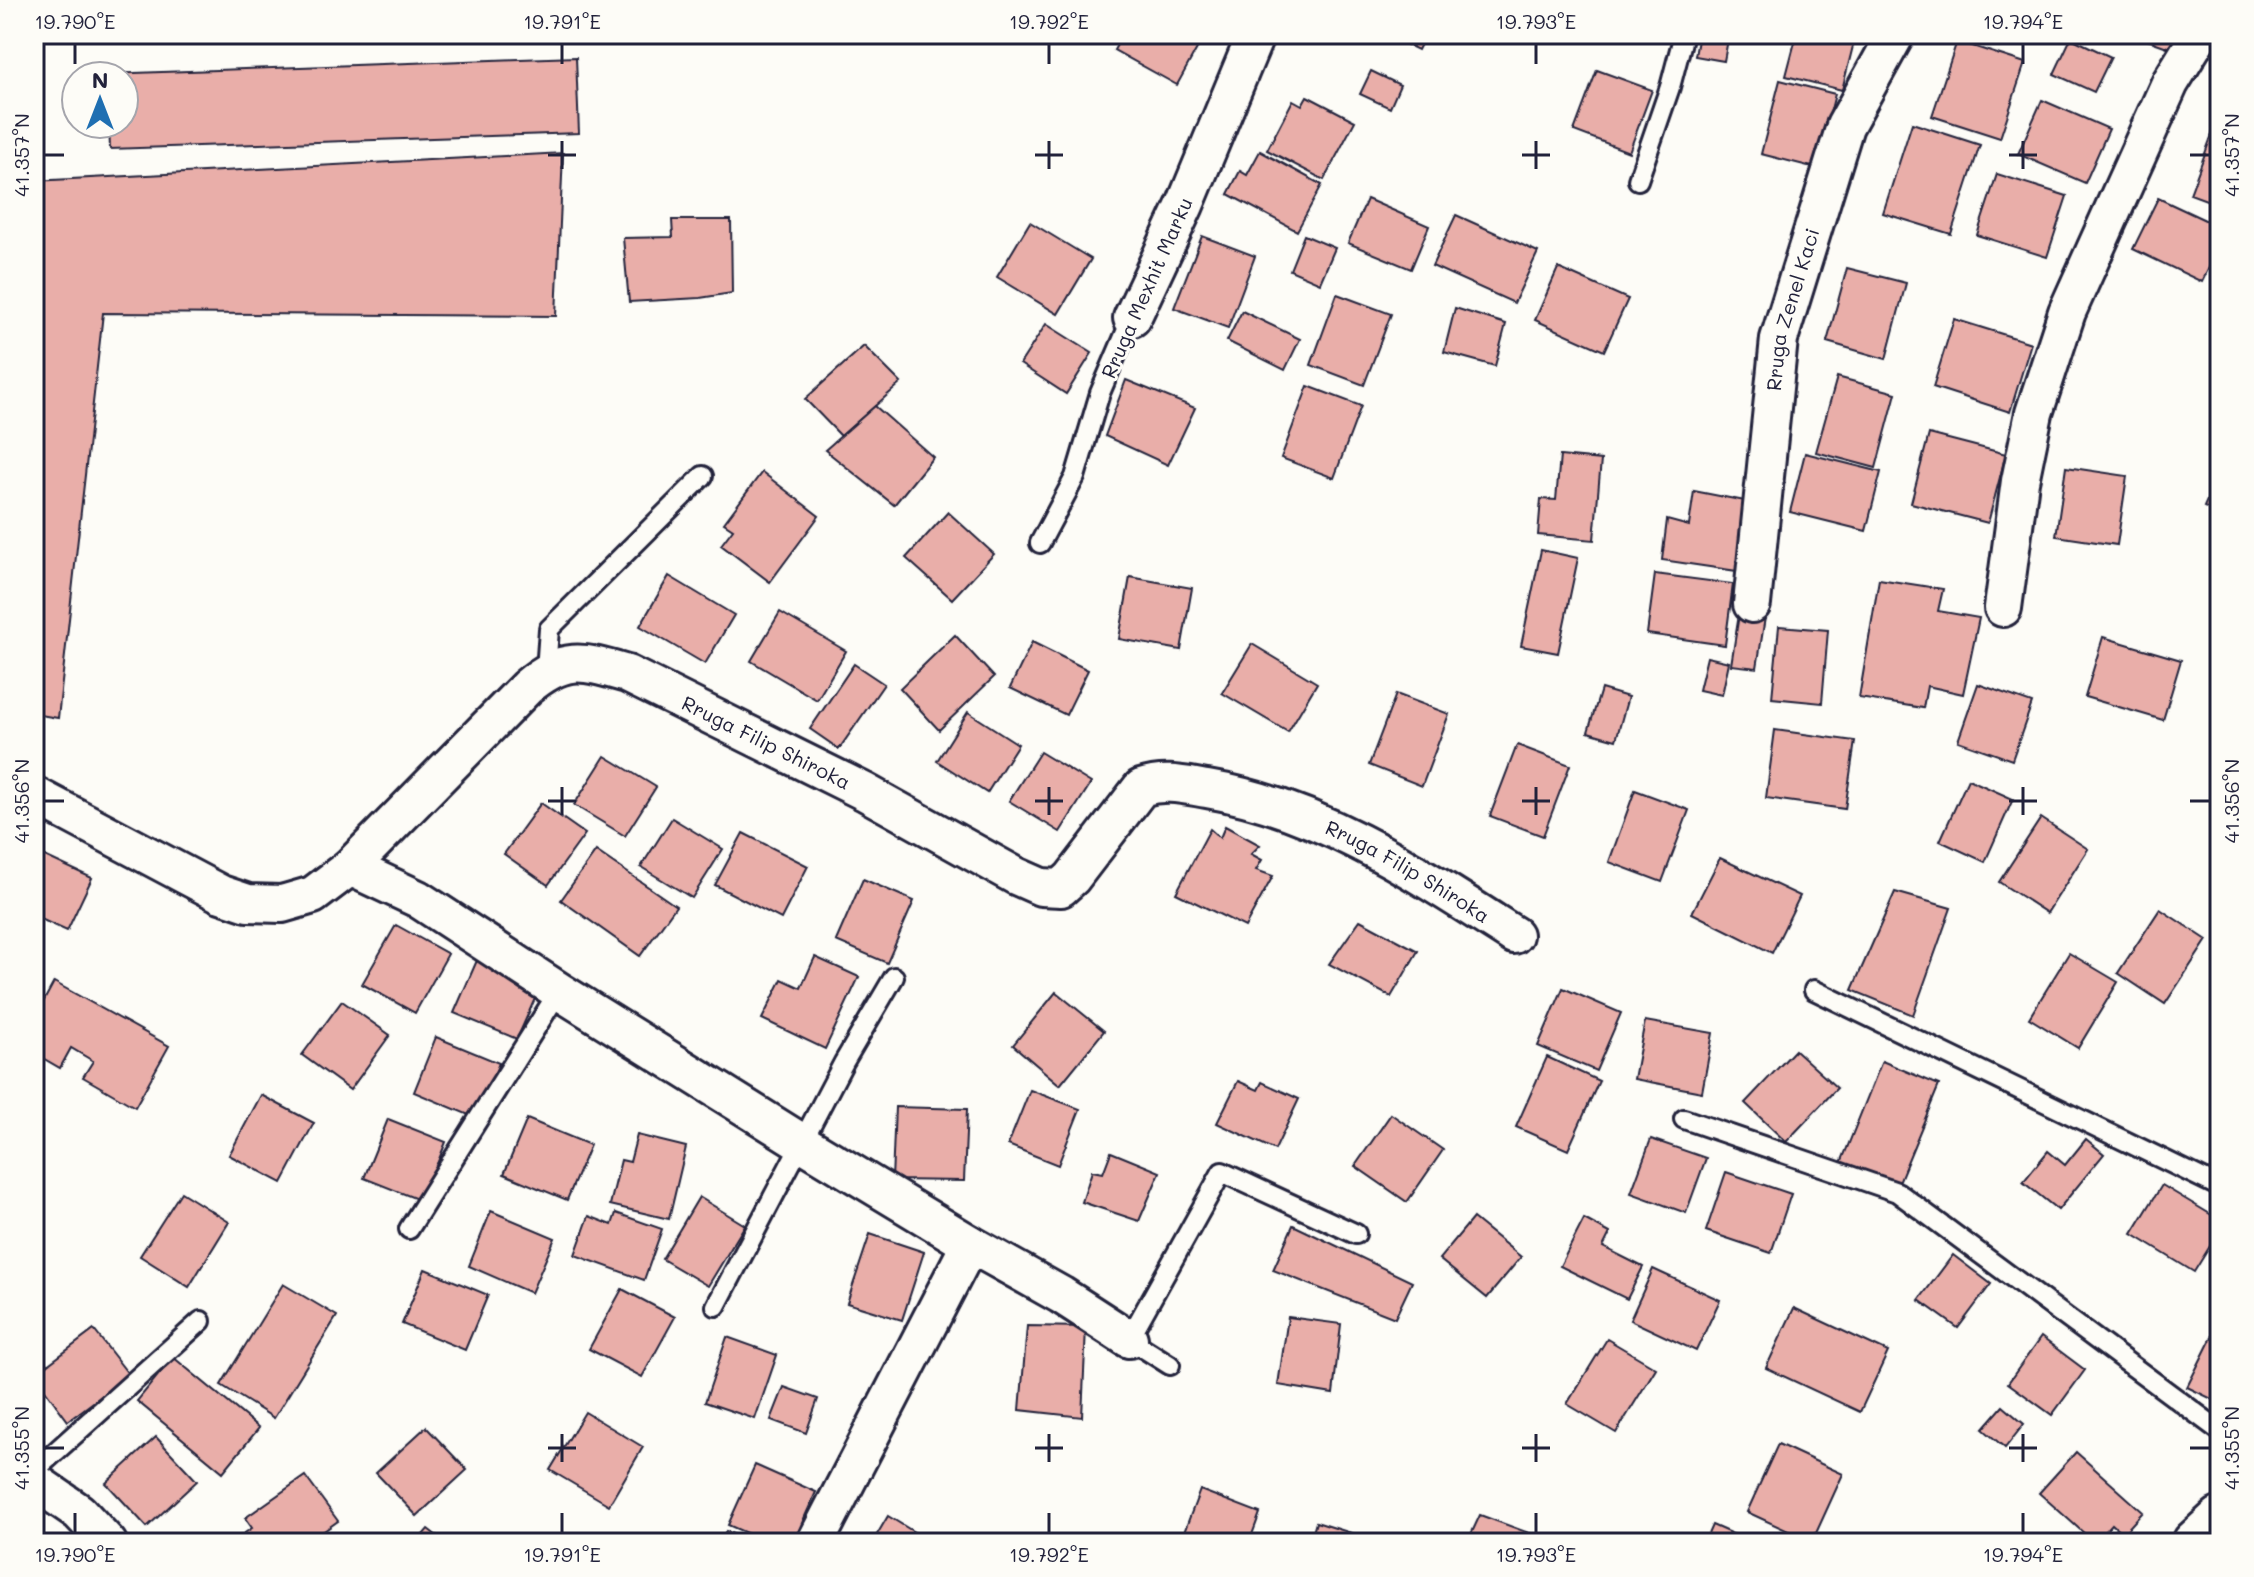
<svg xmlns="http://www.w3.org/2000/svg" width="2254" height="1577" font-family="Mali,sans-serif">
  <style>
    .building { fill: #e9aea9; stroke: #22223b; stroke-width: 2 }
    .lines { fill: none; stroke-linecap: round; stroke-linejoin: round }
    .lane-casing { stroke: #22223b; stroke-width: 24 }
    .street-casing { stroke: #22223b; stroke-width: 42 }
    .secondary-casing { stroke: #22223b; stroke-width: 50 }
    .lane { stroke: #fdfcf7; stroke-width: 18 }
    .street { stroke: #fdfcf7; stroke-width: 36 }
    .secondary { stroke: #fdfcf7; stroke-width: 44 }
    .ticks { fill: none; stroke: #22223b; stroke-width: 3 }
    .labels { text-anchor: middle; stroke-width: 6; stroke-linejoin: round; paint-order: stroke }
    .street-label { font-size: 20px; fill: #22223b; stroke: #fdfcf7 }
    .neatline { fill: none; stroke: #22223b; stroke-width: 3 }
    .ticks-label { font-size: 20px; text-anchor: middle; fill: #22223b }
  </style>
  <rect width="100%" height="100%" fill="#fdfcf7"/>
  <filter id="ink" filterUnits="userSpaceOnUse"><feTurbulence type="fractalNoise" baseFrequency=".0125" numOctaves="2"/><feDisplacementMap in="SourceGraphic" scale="16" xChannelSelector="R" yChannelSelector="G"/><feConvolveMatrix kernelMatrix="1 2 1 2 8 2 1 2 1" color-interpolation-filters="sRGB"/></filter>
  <g filter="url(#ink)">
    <!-- building -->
    <g class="building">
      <polygon points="1123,34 1205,34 1177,85 1114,50"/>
      <polygon points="1385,34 1426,34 1418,50"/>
      <polygon points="1699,34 1729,34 1724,61 1695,56"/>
      <polygon points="1797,34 1856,34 1842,90 1786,76"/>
      <polygon points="2131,34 2191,34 2184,53"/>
      <polygon points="2071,38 2111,57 2094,92 2054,74"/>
      <polygon points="1957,41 2025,63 2000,138 1932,116"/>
      <polygon points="576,57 579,133 110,149 109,124 124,124 124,76 107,76 107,74"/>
      <polygon points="1597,70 1652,90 1629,152 1574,131"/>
      <polygon points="1371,71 1400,85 1390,108 1360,94"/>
      <polygon points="1780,80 1835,94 1816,168 1761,154"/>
      <polygon points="1307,96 1355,121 1324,180 1267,150 1293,100 1302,105"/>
      <polygon points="2042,100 2109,129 2085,183 2018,154"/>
      <polygon points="2220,113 2220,205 2190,194"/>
      <polygon points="1912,123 1980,145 1951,234 1883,213"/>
      <polygon points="1260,151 1322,185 1297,231 1228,194 1240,171 1247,175"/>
      <polygon points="563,153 556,316 103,313 58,718 34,714 34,181"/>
      <polygon points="1997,174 2067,196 2047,257 1977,235"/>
      <polygon points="2158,198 2220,227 2220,245 2202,282 2133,249"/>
      <polygon points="1367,199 1429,226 1411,269 1348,243"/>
      <polygon points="1456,215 1538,252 1514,303 1432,266"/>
      <polygon points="672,220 731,220 732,293 700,298 629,302 623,238 673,237"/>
      <polygon points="1030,222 1091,259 1058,314 997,277"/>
      <polygon points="1304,235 1335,248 1320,283 1290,270"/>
      <polygon points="1202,236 1255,256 1228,328 1174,308"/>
      <polygon points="1558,268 1628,299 1604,351 1535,320"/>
      <polygon points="1847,268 1906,283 1886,359 1827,342"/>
      <polygon points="1337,294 1391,314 1364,385 1311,365"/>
      <polygon points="1455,308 1506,324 1495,366 1444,352"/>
      <polygon points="1242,311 1300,339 1285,370 1227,341"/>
      <polygon points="1954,319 2031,343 2010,412 1933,387"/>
      <polygon points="1046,324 1092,353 1066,394 1020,364"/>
      <polygon points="864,346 901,383 841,436 805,399"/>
      <polygon points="1837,377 1896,393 1876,468 1816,452"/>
      <polygon points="1126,380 1195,408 1168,465 1105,436"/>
      <polygon points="1308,386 1361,406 1334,478 1281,458"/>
      <polygon points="875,406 933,457 894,505 825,450"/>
      <polygon points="1929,434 2006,454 1988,523 1911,503"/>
      <polygon points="1805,453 1881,472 1866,531 1790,512"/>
      <polygon points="1560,456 1601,460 1594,540 1538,535 1541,499 1556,500"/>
      <polygon points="2066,467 2127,476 2117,545 2056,536"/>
      <polygon points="2220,471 2220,514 2204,507"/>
      <polygon points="762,472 819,516 770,582 721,545 733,529 724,523"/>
      <polygon points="1694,491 1750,502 1737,571 1662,560 1667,520 1689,526"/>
      <polygon points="948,512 994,554 952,599 906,558"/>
      <polygon points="1541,550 1578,558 1558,653 1521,646"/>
      <polygon points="1655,574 1733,584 1725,645 1647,634"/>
      <polygon points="669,576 734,615 705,664 640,626"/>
      <polygon points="1130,577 1192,588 1181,650 1119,639"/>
      <polygon points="1879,579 1943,589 1938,611 1979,618 1963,694 1927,686 1923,708 1859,698"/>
      <polygon points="1740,608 1766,611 1757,668 1731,665"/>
      <polygon points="780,612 846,651 817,700 751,661"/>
      <polygon points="1779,626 1828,630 1822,703 1772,698"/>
      <polygon points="955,635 994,677 939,730 900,688"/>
      <polygon points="2103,637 2181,660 2163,720 2085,697"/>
      <polygon points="1032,642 1088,670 1066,715 1010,688"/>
      <polygon points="1252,644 1317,683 1288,732 1222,693"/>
      <polygon points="1707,657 1729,662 1722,695 1699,690"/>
      <polygon points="854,664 884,684 839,749 810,729"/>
      <polygon points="1978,684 2032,703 2012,760 1958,741"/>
      <polygon points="1601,689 1628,697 1616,740 1588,732"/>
      <polygon points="1396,694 1449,714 1422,786 1369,765"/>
      <polygon points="968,712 1018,744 987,793 937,761"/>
      <polygon points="1775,730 1855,741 1845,809 1766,798"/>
      <polygon points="1517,745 1570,765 1543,836 1490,816"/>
      <polygon points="1040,752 1091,783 1060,832 1009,801"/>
      <polygon points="605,756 656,787 625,836 574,805"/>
      <polygon points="1968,779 2013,799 1985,862 1940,841"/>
      <polygon points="1635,790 1689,810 1662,882 1609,862"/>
      <polygon points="541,803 585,834 548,885 504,854"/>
      <polygon points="672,818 723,849 692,898 641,867"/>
      <polygon points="2041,818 2088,849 2047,913 1999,882"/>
      <polygon points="1225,826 1260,845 1251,854 1262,860 1256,870 1273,876 1245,927 1176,893 1210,829 1220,838"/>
      <polygon points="743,833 808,866 781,919 715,885"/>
      <polygon points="34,851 92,878 67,931 34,916"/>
      <polygon points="596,851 676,906 640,956 561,900"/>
      <polygon points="1720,858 1800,896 1772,953 1692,913"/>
      <polygon points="863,879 914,901 887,963 836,941"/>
      <polygon points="1895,892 1951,908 1913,1015 1852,990"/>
      <polygon points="2160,909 2207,940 2165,1004 2118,973"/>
      <polygon points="1360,920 1418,951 1391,997 1329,964"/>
      <polygon points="396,925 448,954 415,1013 362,984"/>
      <polygon points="2069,953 2118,982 2078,1048 2029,1018"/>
      <polygon points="815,957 859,977 825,1049 762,1019 782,979 801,988"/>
      <polygon points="478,958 541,985 517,1039 454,1013"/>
      <polygon points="54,982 169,1046 135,1107 83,1077 93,1061 71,1048 60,1068 34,1053 34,1019"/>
      <polygon points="1563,988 1621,1013 1596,1071 1538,1046"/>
      <polygon points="1056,992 1104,1031 1060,1085 1013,1045"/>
      <polygon points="342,1001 390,1035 350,1090 302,1055"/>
      <polygon points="1645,1021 1713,1033 1702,1092 1634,1079"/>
      <polygon points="436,1037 499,1063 476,1118 414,1092"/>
      <polygon points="1795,1050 1837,1088 1786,1142 1745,1103"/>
      <polygon points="1547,1057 1599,1081 1568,1150 1516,1127"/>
      <polygon points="1882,1061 1939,1085 1897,1187 1841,1163"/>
      <polygon points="1238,1081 1258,1090 1262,1082 1299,1099 1275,1150 1217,1123"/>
      <polygon points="1030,1090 1080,1109 1058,1165 1008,1145"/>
      <polygon points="261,1095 314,1123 282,1183 229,1155"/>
      <polygon points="895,1107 967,1109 964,1181 892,1180"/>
      <polygon points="1391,1114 1443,1150 1407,1202 1355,1166"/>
      <polygon points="388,1119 446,1142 422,1201 364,1178"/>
      <polygon points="527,1119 590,1145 567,1200 504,1174"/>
      <polygon points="637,1135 686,1147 669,1219 610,1205 621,1160 630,1162"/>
      <polygon points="1651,1139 1706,1158 1686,1213 1631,1193"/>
      <polygon points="2086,1139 2104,1154 2058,1210 2023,1182 2048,1151 2065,1165"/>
      <polygon points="1111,1152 1160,1172 1139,1221 1082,1202 1092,1171 1103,1173"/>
      <polygon points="1726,1172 1791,1194 1771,1253 1706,1231"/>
      <polygon points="2162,1185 2220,1220 2220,1230 2194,1272 2132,1234"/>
      <polygon points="181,1192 229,1222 189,1287 140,1256"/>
      <polygon points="699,1197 745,1225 708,1286 662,1259"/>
      <polygon points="491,1211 555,1238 531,1293 469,1266"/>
      <polygon points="616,1213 662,1229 644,1280 575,1255 589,1216 612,1225"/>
      <polygon points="1473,1218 1521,1257 1487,1298 1439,1259"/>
      <polygon points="1584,1219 1610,1233 1603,1247 1643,1267 1627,1299 1560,1266"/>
      <polygon points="1293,1225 1412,1282 1395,1318 1273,1270"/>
      <polygon points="870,1234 924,1252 902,1320 847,1303"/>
      <polygon points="1953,1255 1991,1284 1958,1328 1919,1300"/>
      <polygon points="425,1269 488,1295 465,1350 402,1324"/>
      <polygon points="1653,1269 1720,1300 1696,1351 1630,1320"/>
      <polygon points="283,1284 337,1316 274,1418 221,1385"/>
      <polygon points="622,1289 675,1317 642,1377 589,1349"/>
      <polygon points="1794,1308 1888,1352 1860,1412 1766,1368"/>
      <polygon points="1288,1317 1341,1324 1333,1394 1278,1385"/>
      <polygon points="2220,1321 2220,1403 2187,1387"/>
      <polygon points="1027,1326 1086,1327 1082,1417 1020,1410"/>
      <polygon points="94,1330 129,1375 68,1421 34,1375"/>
      <polygon points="727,1337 777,1355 755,1419 705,1402"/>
      <polygon points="2041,1337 2085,1370 2052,1415 2008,1383"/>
      <polygon points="1607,1339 1656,1368 1616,1433 1567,1404"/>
      <polygon points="173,1357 259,1428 223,1472 137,1401"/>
      <polygon points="784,1387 818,1399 806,1433 771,1420"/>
      <polygon points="2003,1406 2024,1424 2005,1448 1983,1429"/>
      <polygon points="585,1412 643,1447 609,1505 550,1470"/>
      <polygon points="426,1427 467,1470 417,1516 376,1473"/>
      <polygon points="156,1437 197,1481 147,1527 106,1483"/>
      <polygon points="1778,1444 1843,1474 1812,1542 1747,1512"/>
      <polygon points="2076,1452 2143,1512 2123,1534 2112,1524 2095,1543 2039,1493"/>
      <polygon points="755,1465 816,1492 793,1543 769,1543 728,1525"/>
      <polygon points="305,1476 338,1521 307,1543 230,1543 252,1528 245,1518"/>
      <polygon points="1200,1490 1260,1513 1249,1543 1180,1543"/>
      <polygon points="1480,1515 1537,1536 1534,1543 1467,1543"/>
      <polygon points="888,1516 927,1540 925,1543 872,1543"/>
      <polygon points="1316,1522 1380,1542 1380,1543 1310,1543"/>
      <polygon points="1712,1525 1753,1543 1704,1543"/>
      <polygon points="428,1529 446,1543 416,1543"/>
      <polygon points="726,1531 753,1543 721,1543"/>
    </g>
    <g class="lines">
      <defs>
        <g id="lane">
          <polyline points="1638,180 1670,87 1684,34"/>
          <polyline points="1040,543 1075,477 1100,393 1132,318"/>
          <polyline points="546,671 549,629 703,476"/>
          <polyline points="1814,990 2220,1187"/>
          <polyline points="1684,1119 1897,1192 2220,1431"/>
          <polyline points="409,1229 559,991"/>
          <polyline points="716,1306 844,1062 894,977"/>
          <polyline points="1170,1365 1129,1339 1222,1172 1356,1234"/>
          <polyline points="34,1471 201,1321"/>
        </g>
        <g id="street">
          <polyline points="1132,318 1185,205 1256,34"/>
          <path id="s1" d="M1752,604L1779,339L1845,126L1896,34"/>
          <polyline points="2003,608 2020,481 2034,413 2067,312 2170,83 2200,34"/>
          <path id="s2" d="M34,795L221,894L248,903L282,904L313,895L350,867L527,687C565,655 582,661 627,674L865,792L1016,876L1041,887L1061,888L1072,878L1141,788C1165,780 1183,785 1207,789C1321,808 1419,874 1514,935"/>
          <polyline points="350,867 418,899 559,991 801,1142 970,1244 1061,1295 1129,1339"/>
          <polyline points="34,1481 79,1512 108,1543"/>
          <polyline points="815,1543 970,1244"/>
        </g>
        <polyline id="secondary" points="2195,1543 2220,1520"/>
      </defs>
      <!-- lane casing -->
      <use href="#lane" class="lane-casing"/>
      <!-- street casing -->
      <use href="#street" class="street-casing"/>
      <!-- secondary casing -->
      <use href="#secondary" class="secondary-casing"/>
      <!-- lane -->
      <use href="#lane" class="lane"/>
      <!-- street -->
      <use href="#street" class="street"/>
      <!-- secondary -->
      <use href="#secondary" class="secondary"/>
    </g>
  </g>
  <!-- ticks -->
  <path class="ticks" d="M75,44V64M562,44V64M1049,44V64M1536,44V64M2023,44V64M562,141V169M1049,141V169M1536,141V169M2023,141V169M44,155H64M548,155H576M1035,155H1063M1522,155H1550M2009,155H2037M2190,155H2210M562,787V815M1049,787V815M1536,787V815M2023,787V815M44,801H64M548,801H576M1035,801H1063M1522,801H1550M2009,801H2037M2190,801H2210M562,1434V1462M1049,1434V1462M1536,1434V1462M2023,1434V1462M44,1448H64M548,1448H576M1035,1448H1063M1522,1448H1550M2009,1448H2037M2190,1448H2210M75,1513V1533M562,1513V1533M1049,1513V1533M1536,1513V1533M2023,1513V1533"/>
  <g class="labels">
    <!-- street labels -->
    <g class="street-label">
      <text transform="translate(1147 288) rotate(-66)" y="7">Rruga Mexhit Marku</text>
      <text dy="7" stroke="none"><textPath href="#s1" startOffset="298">Rruga Zenel Kaci</textPath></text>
      <text dy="7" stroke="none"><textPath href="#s2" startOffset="868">Rruga Filip Shiroka</textPath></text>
      <text dy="7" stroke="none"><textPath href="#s2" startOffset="1612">Rruga Filip Shiroka</textPath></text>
    </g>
  </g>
  <!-- margin -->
  <rect width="2254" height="1577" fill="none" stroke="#fdfcf7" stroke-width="88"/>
  <!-- north arrow -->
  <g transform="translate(100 100)"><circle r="38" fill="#fdfcf7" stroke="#a5a5ac" stroke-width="2"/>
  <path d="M0-6L14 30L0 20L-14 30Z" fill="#1f6fb2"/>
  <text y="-12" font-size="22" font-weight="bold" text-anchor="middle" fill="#22223b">N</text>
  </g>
  <rect x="44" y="44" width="2166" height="1489" class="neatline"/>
  <g class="ticks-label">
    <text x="75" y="29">19.790°E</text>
    <text x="562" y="29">19.791°E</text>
    <text x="1049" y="29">19.792°E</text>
    <text x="1536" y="29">19.793°E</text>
    <text x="2023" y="29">19.794°E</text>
    <text transform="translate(22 155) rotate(-90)" y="7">41.357°N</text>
    <text transform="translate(2232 155) rotate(-90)" y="7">41.357°N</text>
    <text transform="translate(22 801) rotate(-90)" y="7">41.356°N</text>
    <text transform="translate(2232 801) rotate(-90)" y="7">41.356°N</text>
    <text transform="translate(22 1448) rotate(-90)" y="7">41.355°N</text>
    <text transform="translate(2232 1448) rotate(-90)" y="7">41.355°N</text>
    <text x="75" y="1562">19.790°E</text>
    <text x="562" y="1562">19.791°E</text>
    <text x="1049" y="1562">19.792°E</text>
    <text x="1536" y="1562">19.793°E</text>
    <text x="2023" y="1562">19.794°E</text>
  </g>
</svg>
